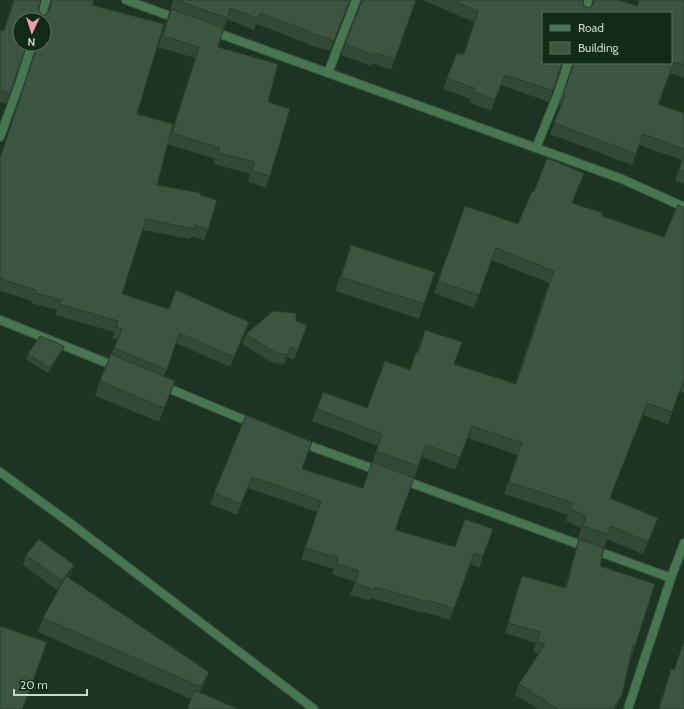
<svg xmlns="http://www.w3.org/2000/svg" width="684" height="709" font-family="Cabin,sans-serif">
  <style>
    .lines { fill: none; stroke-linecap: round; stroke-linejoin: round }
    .street-casing { stroke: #3b5240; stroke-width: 10 }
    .street { stroke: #477751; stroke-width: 8 }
    .wall { fill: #334937 }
    .shaded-wall { fill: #293c2d }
    .building { fill: #3b5540; stroke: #293c2d }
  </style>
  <rect width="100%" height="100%" fill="#1c3421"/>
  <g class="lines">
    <defs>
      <g id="street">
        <polyline points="126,0 178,19"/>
        <polyline points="584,13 588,0"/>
        <polyline points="40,20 46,0"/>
        <polyline points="212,31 622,179 684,207"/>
        <polyline points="328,73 356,0"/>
        <polyline points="0,137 20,82 32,44"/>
        <polyline points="536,148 559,91 568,63"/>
        <polyline points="0,320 117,367"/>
        <polyline points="163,386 254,424"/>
        <polyline points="302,443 379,471"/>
        <polyline points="0,472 70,523 314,709"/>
        <polyline points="403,480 671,578"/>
        <polyline points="628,709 671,578 684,543"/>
      </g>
    </defs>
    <!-- street casing -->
    <use href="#street" class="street-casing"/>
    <!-- street -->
    <use href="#street" class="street"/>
  </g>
  <!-- wall -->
  <g class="wall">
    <polygon points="13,0 41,0 39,8 39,11 42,15 45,15 48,12 51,0 94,0 92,5 137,114 168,142 195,58 158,47 173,0 350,0 330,51 306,44 307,43 256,24 254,30 227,19 218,47 268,102 270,176 266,188 248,182 250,174 214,164 215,159 167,144 157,185 200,195 208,230 204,240 191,236 190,239 143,230 122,294 169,309 176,290 245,332 230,367 176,343 164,376 175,381 159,422 95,396 100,381 117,340 112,338 114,332 55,315 57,310 31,303 32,301 0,291 0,157 37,44 44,44 44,20 20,20 10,94 6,104 0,102 0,32 4,31"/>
    <polygon points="361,0 416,0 391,70 372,63 371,66 341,55 361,2"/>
    <polygon points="422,0 583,0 584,6 589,8 637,6 684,0 684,78 670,73 659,104 684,113 684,184 675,181 682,160 639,145 632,165 550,134 561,106 559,105 573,65 573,63 671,63 543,13 562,63 549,102 501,85 491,111 469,102 470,99 443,89 447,78 463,55 474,22"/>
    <polygon points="584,173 572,203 602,216 664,237 684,208 684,393 680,391 668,424 643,415 610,498 654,531 643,554 607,539 604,548 600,566 635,646 632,657 630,656 618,705 615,709 538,709 515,695 519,684 539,654 533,652 536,643 505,633 518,586 522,576 565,588 576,549 579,539 578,538 581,528 566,521 568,515 504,494 517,455 468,438 455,470 422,457 395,530 455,547 493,529 479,568 470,564 450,620 424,612 423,613 371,598 370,601 350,595 355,582 332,574 334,569 301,559 317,512 248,488 237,515 210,504 246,415 302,469 363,488 378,446 312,421 323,392 367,408 410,370 416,352 417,352 425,330 454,364 515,384 549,283 491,260 474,308 434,293 465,206 518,224 534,192"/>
    <polygon points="351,245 424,304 419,319 335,291"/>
    <polygon points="296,321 307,325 294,360 287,357 284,365 271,362 242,344 246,334"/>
    <polygon points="64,347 62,352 48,373 26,359 28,354"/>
    <polygon points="26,555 71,575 69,578 209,672 204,686 200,692 191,699 38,632 43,618 58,591 23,565"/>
    <polygon points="671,669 684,709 658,709"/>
  </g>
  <!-- shaded-wall -->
  <g class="shaded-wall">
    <polygon points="249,322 245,332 230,367 234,357"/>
    <polygon points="64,347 62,352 48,373 50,368"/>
    <polygon points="175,381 170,395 159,422 164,408"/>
    <polygon points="658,518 654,531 643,554"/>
    <polygon points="74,565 71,575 58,591 62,581"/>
    <polygon points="209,672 204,686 196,701 201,687"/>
    <polygon points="622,695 618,705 615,709 613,709"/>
  </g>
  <!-- building -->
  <g class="building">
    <polygon points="14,0 41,0 39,8 39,11 42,15 45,15 49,11 52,0 94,0 92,5 164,24 137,114 173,124 157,185 201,193 200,195 217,200 208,230 195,225 194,229 146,219 122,294 169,309 176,290 249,322 234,357 179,333 167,370 114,348 122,329 116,327 118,321 59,304 62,300 35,293 36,290 0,279 0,158 38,44 44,44 44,20 20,20 20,44 27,44 10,94 0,91 0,32 1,30 4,31"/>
    <polygon points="176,0 350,0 334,41 310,33 311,32 260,13 258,19 230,8 227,18"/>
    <polygon points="362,0 416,0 395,59 376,53 375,56 345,44"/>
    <polygon points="452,0 583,0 584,6 589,8 592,6 594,0 619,0 637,6 639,0 684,0 684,65 674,62 658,104 684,113 684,149 643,134 636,154 554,123 565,95 563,94 574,63 671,63 671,13 543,13 543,63 562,63 553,91 505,75 495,100 473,91 474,88 447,78 457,53 464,55 478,11"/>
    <polygon points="171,9 224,28 218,47 278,64 268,102 290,109 270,176 252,171 255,162 218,153 220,148 172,133 199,47 163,36"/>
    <polygon points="684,154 684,171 679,170"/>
    <polygon points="547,158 584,173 572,203 603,213 602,216 664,237 678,205 684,208 684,379 672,412 647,403 610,498 658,518 648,542 611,526 608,535 583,526 586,516 570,509 573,503 509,482 522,443 472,426 460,457 426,445 418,466 376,451 382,434 317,409 323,392 367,408 385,361 410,370 416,352 418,353 425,330 462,342 454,364 516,384 554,271 496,248 479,295 438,281 465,206 518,224 532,191 534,192"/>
    <polygon points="351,245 435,272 424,304 341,277"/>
    <polygon points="273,311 296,313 296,321 307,325 298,350 291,347 287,355 274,352 246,334"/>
    <polygon points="40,336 58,343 64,347 50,368 28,354"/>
    <polygon points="111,354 175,381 164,408 100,381"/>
    <polygon points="246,415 312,442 302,469 363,488 372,462 414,478 395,530 455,547 465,519 493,529 483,556 474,553 454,609 428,600 427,602 375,587 374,590 355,583 359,571 336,563 338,558 305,548 321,501 252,477 241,504 214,493"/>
    <polygon points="39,539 74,565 62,581 26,555"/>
    <polygon points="579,539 604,548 600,566 655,584 635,646 633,646 622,695 613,709 558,709 519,684 545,644 537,642 540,632 508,623 522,576 566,588"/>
    <polygon points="66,576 209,672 201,687 43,618"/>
    <polygon points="0,626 47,642 28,695 22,709 0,709"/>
    <polygon points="684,641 684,709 659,709 671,669 674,670"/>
    <polygon points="195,690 238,709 187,709"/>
  </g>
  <!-- legend -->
  <rect x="542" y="12" width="130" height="52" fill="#122a18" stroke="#5b7060"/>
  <rect x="550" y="25" width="20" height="6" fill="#477751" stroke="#5b7060"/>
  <text x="578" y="32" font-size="12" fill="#c9d8cb">Road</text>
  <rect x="550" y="42" width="20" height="12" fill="#3b5540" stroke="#5b7060"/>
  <text x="578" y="52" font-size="12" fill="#c9d8cb">Building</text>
  <!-- north arrow -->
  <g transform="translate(32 32) rotate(183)"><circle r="19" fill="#122a18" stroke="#5b7060"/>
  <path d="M0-3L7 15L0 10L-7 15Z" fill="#f19ab1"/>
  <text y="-6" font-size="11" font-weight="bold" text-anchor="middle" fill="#c9d8cb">N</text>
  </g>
  <!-- scale -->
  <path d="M14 689v6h73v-6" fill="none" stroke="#c9d8cb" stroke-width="2"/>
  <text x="20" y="689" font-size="12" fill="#c9d8cb" stroke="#122a18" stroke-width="3" paint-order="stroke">20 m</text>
</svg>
